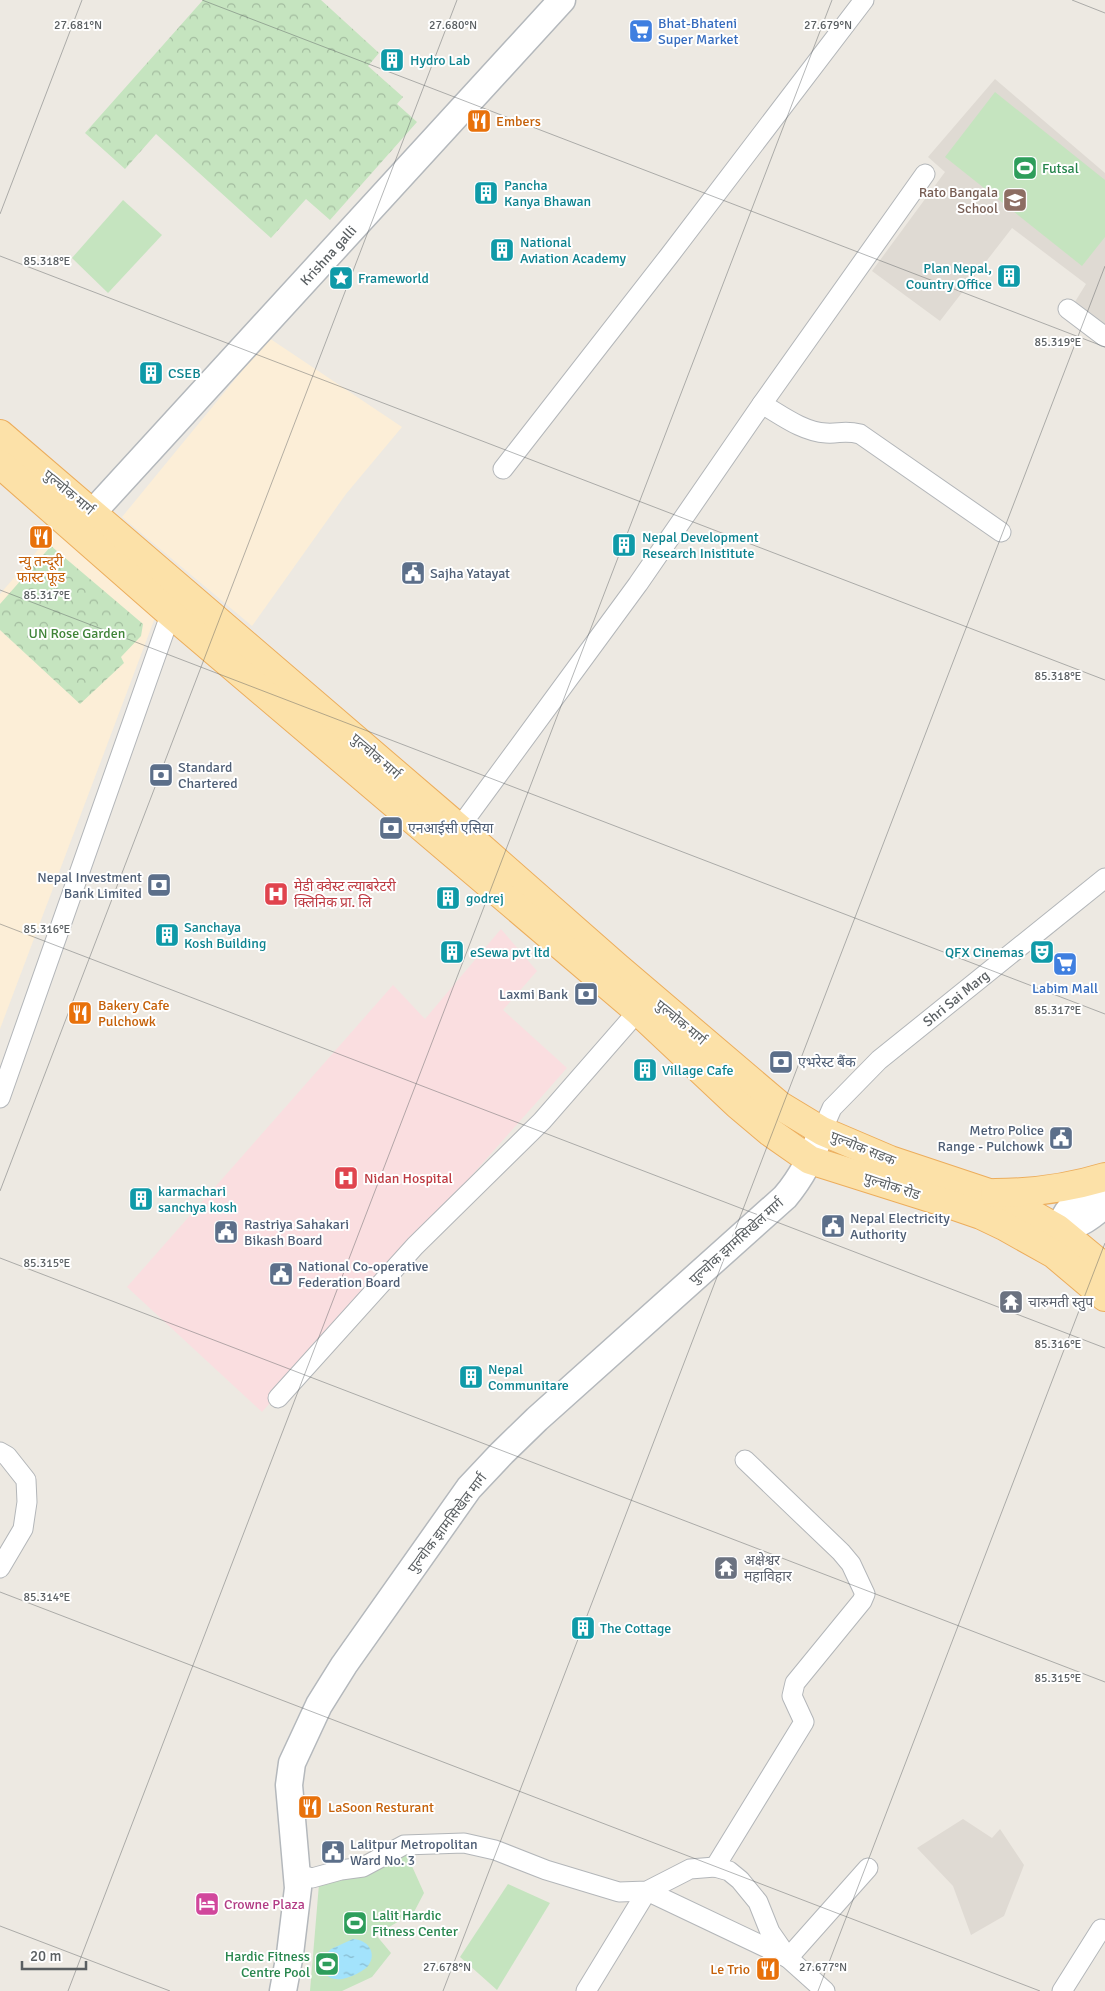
<svg xmlns="http://www.w3.org/2000/svg" width="1105" height="1991" font-family="Signika,'Noto Sans Devanagari',sans-serif">
  <style>
    .commercial { fill: #fceed7 }
    .education { fill: #dfdad3 }
    .medical { fill: #fadee0 }
    .park { fill: url(#park-crowns) }
    .garden { fill: #c5e4bf }
    .water { fill: url(#water-ripples) }
    .lines { fill: none; stroke-linecap: round; stroke-linejoin: round }
    .street-casing { stroke: #b3b6b9; stroke-width: 21 }
    .secondary-casing { stroke: #b4b8bc; stroke-width: 29 }
    .primary-casing { stroke: #ecad5c; stroke-width: 30 }
    .street { stroke: #fff; stroke-width: 19 }
    .secondary { stroke: #fff; stroke-width: 26 }
    .primary { stroke: #fce1a8; stroke-width: 28 }
    .ticks { fill: none; stroke: #5a5f62; stroke-width: 1; stroke-opacity: 0.45 }
    .labels { text-anchor: middle; stroke-width: 4; stroke-linejoin: round; paint-order: stroke }
    .shop-label { font-size: 14px; fill: #366cbe; stroke: #fff; text-anchor: start }
    .culture-label { font-size: 14px; fill: #0d838f; stroke: #fff; text-anchor: start }
    .food-label { font-size: 14px; fill: #c56008; stroke: #fff; text-anchor: start }
    .leisure-label { font-size: 14px; fill: #27864d; stroke: #fff; text-anchor: start }
    .education-label { font-size: 14px; fill: #785e54; stroke: #fff; text-anchor: end }
    .street-label { font-size: 14px; fill: #5a5f62; stroke: #fff }
    .service-label { font-size: 14px; fill: #4e5e75; stroke: #fff; text-anchor: start }
    .park-label { font-size: 14px; fill: #408438; stroke: #fff }
    .health-label { font-size: 14px; fill: #be3a42; stroke: #fff; text-anchor: start }
    .worship-label { font-size: 14px; fill: #5b616d; stroke: #fff; text-anchor: start }
    .hotel-label { font-size: 14px; fill: #b23c85; stroke: #fff; text-anchor: start }
    .ticks-label { font-size: 12px; text-anchor: middle; fill: #5a5f62; stroke: #fff; stroke-width: 4; stroke-linejoin: round; paint-order: stroke }
  </style>
  <defs>
    <pattern id="park-crowns" width="20" height="18" patternUnits="userSpaceOnUse" patternTransform="scale(1.25)"><rect width="20" height="18" fill="#c5e4bf"/><path d="M2 6a3 3 0 1 1 6 0M12 15a3 3 0 1 1 6 0" fill="none" stroke="#a3bc9f"/></pattern>
    <pattern id="water-ripples" width="26" height="14" patternUnits="userSpaceOnUse" patternTransform="scale(1.25)"><rect width="26" height="14" fill="#a3e3fc"/><path d="M2 4q2-2 4 0t4 0M15 11q2-2 4 0t4 0" fill="none" stroke="#88bbcf"/></pattern>
  </defs>
  <rect width="100%" height="100%" fill="#ede9e2"/>
  <!-- commercial -->
  <g class="commercial">
    <polygon points="269,338 402,427 346,494 252,626 122,517"/>
    <polygon points="55,530 156,615 0,1029 0,594"/>
  </g>
  <!-- education -->
  <g class="education">
    <polygon points="995,79 1105,173 1105,329 1073,305 1086,284 1012,228 940,321 872,271 945,172 928,157"/>
    <polygon points="963,1819 992,1838 1000,1829 1024,1865 1004,1916 971,1935 953,1886 917,1848"/>
  </g>
  <!-- medical -->
  <polygon class="medical" points="501,929 537,971 503,1010 567,1068 262,1412 127,1287 393,985 425,1019"/>
  <!-- park -->
  <g class="park">
    <polygon points="203,0 321,0 379,53 368,66 403,97 397,104 417,122 330,220 306,199 271,238 156,134 125,169 85,133"/>
    <polygon points="51,546 143,624 141,636 121,657 124,663 80,704 0,630 0,604"/>
  </g>
  <!-- garden -->
  <g class="garden">
    <polygon points="995,92 1105,180 1105,237 1082,266 945,157"/>
    <polygon points="123,200 162,235 108,293 72,258"/>
    <polygon points="407,1855 424,1893 414,1912 376,1935 391,1953 372,1977 342,1991 310,1991 319,1884 385,1864"/>
    <polygon points="508,1884 550,1903 497,1990 460,1957"/>
  </g>
  <!-- water -->
  <path class="water" d="M353,1939C367,1939 378,1953 368,1966C363,1972 344,1981 336,1979C330,1979 326,1975 323,1971L324,1956L331,1949Z"/>
  <g class="lines">
    <defs>
      <g id="street">
        <polyline points="1068,309 1105,337"/>
        <path d="M762,404C781,415 803,432 826,433C839,434 844,430 860,434L1001,532"/>
        <polyline points="503,469 669,256 864,0"/>
        <polyline points="459,828 638,584 762,404 925,174"/>
        <polyline points="0,1098 174,604"/>
        <path id="s1" d="M822,1131L832,1108L879,1060L1105,878"/>
        <polyline points="278,1398 415,1246 542,1121 638,1011"/>
        <polyline points="0,1452 7,1456 26,1480 27,1502 23,1529 0,1568"/>
        <polyline points="745,1460 841,1552 851,1564 865,1594 862,1601 795,1683 792,1696 804,1722 715,1867 729,1871 740,1880 758,1902 770,1932 788,1958 868,1868"/>
        <polyline points="297,1874 312,1878 341,1870 363,1867 404,1845 464,1843 495,1850 546,1870 619,1892 647,1891 690,1869 715,1867"/>
        <polyline points="586,1991 647,1891 788,1958 825,1991"/>
        <polyline points="1062,1991 1101,1929"/>
      </g>
      <g id="secondary">
        <path id="s2" d="M93,512L562,0"/>
        <path d="M1041,1230C1073,1227 1082,1226 1105,1204"/>
        <path d="M1055,1240C1063,1210 1078,1197 1105,1181"/>
        <path d="M283,1991L290,1954L298,1888L289,1785L292,1763L319,1705L344,1665L469,1488L502,1453L537,1419L785,1197C802,1177 812,1156 822,1131"/>
      </g>
      <g id="primary">
        <polyline points="0,434 459,828 617,967 779,1105 822,1131 890,1160 989,1193 1021,1208 1058,1229 1105,1268"/>
        <polyline points="0,464 171,614 638,1011 738,1105 770,1132 810,1160 946,1203 981,1215 1004,1226 1054,1254 1105,1297"/>
        <path d="M995,1193C1033,1193 1069,1188 1105,1177"/>
      </g>
    </defs>
    <!-- street casing -->
    <use href="#street" class="street-casing"/>
    <!-- secondary casing -->
    <use href="#secondary" class="secondary-casing"/>
    <!-- primary casing -->
    <use href="#primary" class="primary-casing"/>
    <!-- street -->
    <use href="#street" class="street"/>
    <!-- secondary -->
    <use href="#secondary" class="secondary"/>
    <!-- primary -->
    <use href="#primary" class="primary"/>
  </g>
  <!-- ticks -->
  <path class="ticks" d="M202,0L1105,347M1072,0L1105,13M0,214L82,0M0,256L1105,680M0,590L1105,1014M0,924L1105,1348M0,1191L457,0M0,1258L1105,1682M0,1592L1040,1991M0,1926L170,1991M68,1991L832,0M443,1991L1105,266M818,1991L1105,1243"/>
  <!-- icons -->
  <defs>
    <symbol id="supermarket-square" viewBox="-11 -11 22 22"><rect x="-9" y="-9" width="18" height="18" rx="4" fill="#3f7fe0" stroke="#fff"/><path d="M-6-5.5h2.5l.6 2H6L4.5 2H-2.5L-4.4-4H-6ZM-1.5 3.2a1.3 1.3 0 1 0 .1 0ZM3 3.2a1.3 1.3 0 1 0 .1 0Z" fill="#fff"/></symbol>
    <symbol id="building-square" viewBox="-11 -11 22 22"><rect x="-9" y="-9" width="18" height="18" rx="4" fill="#0f9aa8" stroke="#fff"/><path d="M-4-6H4V6H1V3H-1V6H-4ZM-2.5-4.3h1.7v1.8h-1.7ZM.8-4.3h1.7v1.8H.8ZM-2.5-1h1.7V.8h-1.7ZM.8-1h1.7V.8H.8Z" fill="#fff"/></symbol>
    <symbol id="restaurant-square" viewBox="-11 -11 22 22"><rect x="-9" y="-9" width="18" height="18" rx="4" fill="#e8710a" stroke="#fff"/><path d="M-5-6h1v4h1v-4h1v4h1v-4h1v5L-1.5 .5V6h-2V.5L-5-1ZM5-6V6H3V1.5H1.5Q1.5-4 5-6Z" fill="#fff"/></symbol>
    <symbol id="stadium-square" viewBox="-11 -11 22 22"><rect x="-9" y="-9" width="18" height="18" rx="4" fill="#2e9e5b" stroke="#fff"/><path d="M0-5a6.5 5 0 1 0 0 10a6.5 5 0 1 0 0-10ZM-3.5-1.8h7v3.6h-7Z" fill="#fff"/></symbol>
    <symbol id="school-square" viewBox="-11 -11 22 22"><rect x="-9" y="-9" width="18" height="18" rx="4" fill="#8d6e63" stroke="#fff"/><path d="M0-5L7-2L0 1L-7-2ZM-4 1L0 2.5L4 1V4Q0 6-4 4Z" fill="#fff"/></symbol>
    <symbol id="sight-square" viewBox="-11 -11 22 22"><rect x="-9" y="-9" width="18" height="18" rx="4" fill="#0f9aa8" stroke="#fff"/><path d="M0-6L1.8-2.2L6-1.7L2.9 1.2L3.7 5.4L0 3.3L-3.7 5.4L-2.9 1.2L-6-1.7L-1.8-2.2Z" fill="#fff"/></symbol>
    <symbol id="civic-square" viewBox="-11 -11 22 22"><rect x="-9" y="-9" width="18" height="18" rx="4" fill="#5c6f8a" stroke="#fff"/><path d="M-.6-6.5H3V-4.5H.6V-3L4-1V1h2V6H-6V1h2V-1L-.6-3ZM-1.2 2.5V6h2.4V2.5Z" fill="#fff"/></symbol>
    <symbol id="bank-square" viewBox="-11 -11 22 22"><rect x="-9" y="-9" width="18" height="18" rx="4" fill="#5c6f8a" stroke="#fff"/><path d="M-6-4H6V4H-6ZM0-2.3a2.3 2.3 0 1 0 0 4.6a2.3 2.3 0 1 0 0-4.6Z" fill="#fff"/></symbol>
    <symbol id="hospital-square" viewBox="-11 -11 22 22"><rect x="-9" y="-9" width="18" height="18" rx="4" fill="#e0444e" stroke="#fff"/><path d="M-5-5h3v3.5h4V-5h3V5h-3V1.5h-4V5h-3Z" fill="#fff"/></symbol>
    <symbol id="theatre-square" viewBox="-11 -11 22 22"><rect x="-9" y="-9" width="18" height="18" rx="4" fill="#0f9aa8" stroke="#fff"/><path d="M-5-5.5Q0-4 5-5.5V0Q5 5 0 6Q-5 5-5 0ZM-3.3-2.5H-1v1.5H-3.3ZM1-2.5H3.3v1.5H1ZM-2.8 1Q0 5.5 2.8 1Z" fill="#fff"/></symbol>
    <symbol id="temple-square" viewBox="-11 -11 22 22"><rect x="-9" y="-9" width="18" height="18" rx="4" fill="#6b7280" stroke="#fff"/><path d="M0-6L5-2H3V0L6.5 2.5H4V6H1.5V3h-3V6H-4V2.5H-6.5L-3 0V-2H-5Z" fill="#fff"/></symbol>
    <symbol id="hotel-square" viewBox="-11 -11 22 22"><rect x="-9" y="-9" width="18" height="18" rx="4" fill="#d1479c" stroke="#fff"/><path d="M-6-4.5h1.5V1H6V5H4.5V3h-9V5H-6ZM-4 0a1.8 1.8 0 1 1 3.6 0ZM.5 0V-2.5h3Q6-2.5 6 0Z" fill="#fff"/></symbol>
  </defs>
  <g fill-rule="evenodd">
    <use href="#supermarket-square" x="627" y="17" width="28" height="28"/>
    <use href="#building-square" x="378" y="46" width="28" height="28"/>
    <use href="#restaurant-square" x="465" y="107" width="28" height="28"/>
    <use href="#stadium-square" x="1011" y="154" width="28" height="28"/>
    <use href="#building-square" x="472" y="179" width="28" height="28"/>
    <use href="#school-square" x="1001" y="186" width="28" height="28"/>
    <use href="#building-square" x="488" y="236" width="28" height="28"/>
    <use href="#building-square" x="995" y="262" width="28" height="28"/>
    <use href="#sight-square" x="327" y="264" width="28" height="28"/>
    <use href="#building-square" x="137" y="359" width="28" height="28"/>
    <use href="#restaurant-square" x="27" y="523" width="28" height="28"/>
    <use href="#building-square" x="610" y="531" width="28" height="28"/>
    <use href="#civic-square" x="399" y="559" width="28" height="28"/>
    <use href="#bank-square" x="147" y="761" width="28" height="28"/>
    <use href="#bank-square" x="377" y="814" width="28" height="28"/>
    <use href="#bank-square" x="145" y="871" width="28" height="28"/>
    <use href="#hospital-square" x="262" y="880" width="28" height="28"/>
    <use href="#building-square" x="434" y="884" width="28" height="28"/>
    <use href="#building-square" x="153" y="921" width="28" height="28"/>
    <use href="#building-square" x="438" y="938" width="28" height="28"/>
    <use href="#theatre-square" x="1028" y="938" width="28" height="28"/>
    <use href="#supermarket-square" x="1051" y="950" width="28" height="28"/>
    <use href="#bank-square" x="572" y="980" width="28" height="28"/>
    <use href="#restaurant-square" x="66" y="999" width="28" height="28"/>
    <use href="#bank-square" x="767" y="1048" width="28" height="28"/>
    <use href="#building-square" x="631" y="1056" width="28" height="28"/>
    <use href="#civic-square" x="1047" y="1124" width="28" height="28"/>
    <use href="#hospital-square" x="332" y="1164" width="28" height="28"/>
    <use href="#building-square" x="127" y="1185" width="28" height="28"/>
    <use href="#civic-square" x="819" y="1212" width="28" height="28"/>
    <use href="#civic-square" x="212" y="1218" width="28" height="28"/>
    <use href="#civic-square" x="267" y="1260" width="28" height="28"/>
    <use href="#temple-square" x="997" y="1288" width="28" height="28"/>
    <use href="#building-square" x="457" y="1363" width="28" height="28"/>
    <use href="#temple-square" x="712" y="1554" width="28" height="28"/>
    <use href="#building-square" x="569" y="1614" width="28" height="28"/>
    <use href="#restaurant-square" x="296" y="1793" width="28" height="28"/>
    <use href="#civic-square" x="319" y="1838" width="28" height="28"/>
    <use href="#hotel-square" x="193" y="1890" width="28" height="28"/>
    <use href="#stadium-square" x="341" y="1909" width="28" height="28"/>
    <use href="#stadium-square" x="313" y="1950" width="28" height="28"/>
    <use href="#restaurant-square" x="754" y="1955" width="28" height="28"/>
  </g>
  <g class="labels">
    <!-- shop labels -->
    <g class="shop-label">
      <text x="658" y="28">Bhat-Bhateni<tspan x="658" dy="16">Super Market</tspan></text>
      <text x="1065" y="993" text-anchor="middle">Labim Mall</text>
    </g>
    <!-- culture labels -->
    <g class="culture-label">
      <text x="410" y="65">Hydro Lab</text>
      <text x="504" y="190">Pancha<tspan x="504" dy="16">Kanya Bhawan</tspan></text>
      <text x="520" y="247">National<tspan x="520" dy="16">Aviation Academy</tspan></text>
      <text x="992" y="273" text-anchor="end">Plan Nepal,<tspan x="992" dy="16">Country Office</tspan></text>
      <text x="358" y="283">Frameworld</text>
      <text x="168" y="378">CSEB</text>
      <text x="642" y="542">Nepal Development<tspan x="642" dy="16">Research Inistitute</tspan></text>
      <text x="466" y="903">godrej</text>
      <text x="184" y="932">Sanchaya<tspan x="184" dy="16">Kosh Building</tspan></text>
      <text x="470" y="957">eSewa pvt ltd</text>
      <text x="1024" y="957" text-anchor="end">QFX Cinemas</text>
      <text x="662" y="1075">Village Cafe</text>
      <text x="158" y="1196">karmachari<tspan x="158" dy="16">sanchya kosh</tspan></text>
      <text x="488" y="1374">Nepal<tspan x="488" dy="16">Communitare</tspan></text>
      <text x="600" y="1633">The Cottage</text>
    </g>
    <!-- food labels -->
    <g class="food-label">
      <text x="496" y="126">Embers</text>
      <text x="41" y="566" text-anchor="middle">न्यु तन्दूरी<tspan x="41" dy="16">फास्ट फूड</tspan></text>
      <text x="98" y="1010">Bakery Cafe<tspan x="98" dy="16">Pulchowk</tspan></text>
      <text x="328" y="1812">LaSoon Resturant</text>
      <text x="750" y="1974" text-anchor="end">Le Trio</text>
    </g>
    <!-- leisure labels -->
    <g class="leisure-label">
      <text x="1042" y="173">Futsal</text>
      <text x="372" y="1920">Lalit Hardic<tspan x="372" dy="16">Fitness Center</tspan></text>
      <text x="310" y="1961" text-anchor="end">Hardic Fitness<tspan x="310" dy="16">Centre Pool</tspan></text>
    </g>
    <!-- education labels -->
    <g class="education-label">
      <text x="998" y="197">Rato Bangala<tspan x="998" dy="16">School</tspan></text>
    </g>
    <!-- street labels -->
    <g class="street-label">
      <text dy="5" stroke="none"><textPath href="#s2" startOffset="348">Krishna galli</textPath></text>
      <text transform="translate(69 492) rotate(40)" y="5">पुल्चोक मार्ग</text>
      <text transform="translate(376 756) rotate(41)" y="5">पुल्चोक मार्ग</text>
      <text dy="5" stroke="none"><textPath href="#s1" startOffset="191">Shri Sai Marg</textPath></text>
      <text transform="translate(681 1022) rotate(40)" y="5">पुल्चोक मार्ग</text>
      <text transform="translate(863 1148) rotate(22)" y="5">पुल्चोक सडक</text>
      <text transform="translate(892 1186) rotate(18)" y="5">पुल्चोक रोड</text>
      <text transform="translate(736 1241) rotate(-42)" y="5">पुल्चोक झामसिखेल मार्ग</text>
      <text transform="translate(447 1523) rotate(-53)" y="5">पुल्चोक झामसिखेल मार्ग</text>
    </g>
    <!-- service labels -->
    <g class="service-label">
      <text x="430" y="578">Sajha Yatayat</text>
      <text x="178" y="772">Standard<tspan x="178" dy="16">Chartered</tspan></text>
      <text x="408" y="833">एनआईसी एसिया</text>
      <text x="142" y="882" text-anchor="end">Nepal Investment<tspan x="142" dy="16">Bank Limited</tspan></text>
      <text x="568" y="999" text-anchor="end">Laxmi Bank</text>
      <text x="798" y="1067">एभरेस्ट बैंक</text>
      <text x="1044" y="1135" text-anchor="end">Metro Police<tspan x="1044" dy="16">Range - Pulchowk</tspan></text>
      <text x="850" y="1223">Nepal Electricity<tspan x="850" dy="16">Authority</tspan></text>
      <text x="244" y="1229">Rastriya Sahakari<tspan x="244" dy="16">Bikash Board</tspan></text>
      <text x="298" y="1271">National Co-operative<tspan x="298" dy="16">Federation Board</tspan></text>
      <text x="350" y="1849">Lalitpur Metropolitan<tspan x="350" dy="16">Ward No. 3</tspan></text>
    </g>
    <!-- park labels -->
    <g class="park-label">
      <text x="77" y="638">UN Rose Garden</text>
    </g>
    <!-- health labels -->
    <g class="health-label">
      <text x="294" y="891">मेडी क्वेस्ट ल्याबरेटरी<tspan x="294" dy="16">क्लिनिक प्रा. लि</tspan></text>
      <text x="364" y="1183">Nidan Hospital</text>
    </g>
    <!-- worship labels -->
    <g class="worship-label">
      <text x="1028" y="1307">चारुमती स्तुप</text>
      <text x="744" y="1565">अक्षेश्वर<tspan x="744" dy="16">महाविहार</tspan></text>
    </g>
    <!-- hotel labels -->
    <g class="hotel-label">
      <text x="224" y="1909">Crowne Plaza</text>
    </g>
  </g>
  <g class="ticks-label">
    <text x="78" y="29">27.681°N</text>
    <text x="453" y="29">27.680°N</text>
    <text x="828" y="29">27.679°N</text>
    <text x="47" y="265">85.318°E</text>
    <text x="1058" y="346">85.319°E</text>
    <text x="47" y="599">85.317°E</text>
    <text x="1058" y="680">85.318°E</text>
    <text x="47" y="933">85.316°E</text>
    <text x="1058" y="1014">85.317°E</text>
    <text x="47" y="1267">85.315°E</text>
    <text x="1058" y="1348">85.316°E</text>
    <text x="47" y="1601">85.314°E</text>
    <text x="1058" y="1682">85.315°E</text>
    <text x="447" y="1971">27.678°N</text>
    <text x="823" y="1971">27.677°N</text>
  </g>
  <!-- scale -->
  <path d="M22 1961v8h64v-8" fill="none" stroke="#5a5f62" stroke-width="2.5"/>
  <text x="30" y="1961" font-size="15" fill="#5a5f62" stroke="#ffffff" stroke-width="4" paint-order="stroke">20 m</text>
</svg>
